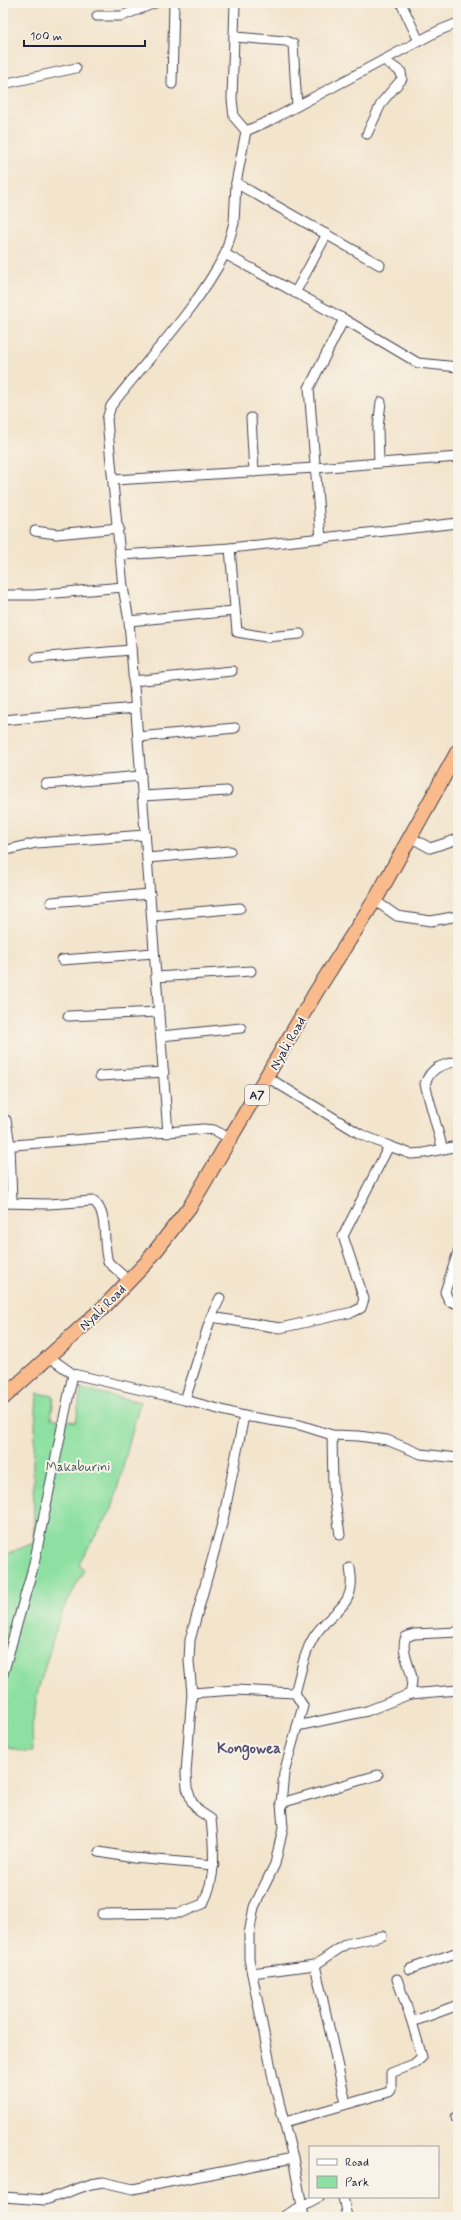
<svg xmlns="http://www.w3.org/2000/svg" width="461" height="2220" font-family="Mynerve,sans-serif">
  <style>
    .green { fill: #8de0a1; stroke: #58816e }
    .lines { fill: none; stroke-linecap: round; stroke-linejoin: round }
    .minor-casing { stroke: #413f51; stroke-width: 11 }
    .highway-casing { stroke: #413f51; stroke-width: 16 }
    .minor { stroke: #fff; stroke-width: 9 }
    .highway { stroke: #fabb8c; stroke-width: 14 }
    .labels { text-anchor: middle; stroke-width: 4; stroke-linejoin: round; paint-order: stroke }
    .shield { fill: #f7f3e8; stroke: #62616f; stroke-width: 1 }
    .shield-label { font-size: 12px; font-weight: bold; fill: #22223b }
    .street-label { font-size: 13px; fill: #22223b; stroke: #f7f3e8 }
    .park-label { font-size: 13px; fill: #425b5a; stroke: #f7f3e8 }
    .quarter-label { font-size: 15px; font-weight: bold; fill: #565075; stroke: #f7f3e8 }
  </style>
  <rect width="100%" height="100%" fill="#f7f3e8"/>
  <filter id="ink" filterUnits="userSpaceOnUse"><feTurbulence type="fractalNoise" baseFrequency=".025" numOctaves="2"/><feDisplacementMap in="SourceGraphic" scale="8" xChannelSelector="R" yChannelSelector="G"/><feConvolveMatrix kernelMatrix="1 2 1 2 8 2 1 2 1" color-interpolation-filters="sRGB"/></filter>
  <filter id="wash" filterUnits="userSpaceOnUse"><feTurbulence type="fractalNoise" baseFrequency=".012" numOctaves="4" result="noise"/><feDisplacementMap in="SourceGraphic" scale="16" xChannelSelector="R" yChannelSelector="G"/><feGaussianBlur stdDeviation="0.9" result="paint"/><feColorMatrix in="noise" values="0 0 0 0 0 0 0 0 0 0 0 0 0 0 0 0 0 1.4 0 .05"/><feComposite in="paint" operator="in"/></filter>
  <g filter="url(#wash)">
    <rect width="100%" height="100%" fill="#f3e4cc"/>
    <!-- green -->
    <polygon class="green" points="81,1389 140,1402 112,1509 79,1563 84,1570 60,1616 38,1690 32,1727 33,1751 24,1751 3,1746 3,1555 34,1543 33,1464 37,1393 54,1396 51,1418 76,1422"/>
  </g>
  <g filter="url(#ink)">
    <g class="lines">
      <defs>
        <g id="minor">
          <polyline points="401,3 419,41"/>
          <polyline points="97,16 122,16 155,3"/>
          <polyline points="234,37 286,41 293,44 297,106"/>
          <polyline points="3,84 76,68"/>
          <polyline points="172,84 174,3"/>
          <polyline points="246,131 271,120 438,31 458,23"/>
          <polyline points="367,134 382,102 402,79 401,72 384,60"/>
          <polyline points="236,183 380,265"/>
          <polyline points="225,254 234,223 236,183 246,131 234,117 232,99 235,3"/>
          <polyline points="295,293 327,234"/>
          <polyline points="251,418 254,472"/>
          <polyline points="379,463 378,428 381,402"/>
          <polyline points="114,480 315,468 458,457"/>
          <polyline points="35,531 56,534 119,528"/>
          <polyline points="321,539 309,388 344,319"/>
          <polyline points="230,548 237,632 266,637 300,634"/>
          <polyline points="121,555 230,548 458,523"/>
          <polyline points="3,595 34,595 123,587"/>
          <polyline points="129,621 234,611"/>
          <polyline points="36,658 131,650"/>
          <polyline points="133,681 232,671"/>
          <polyline points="3,720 135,708"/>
          <polyline points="138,737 235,728"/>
          <polyline points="46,784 141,776"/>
          <polyline points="143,796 227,791"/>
          <polyline points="410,837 430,848 458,839"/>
          <polyline points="3,851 36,843 145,835"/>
          <polyline points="147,858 230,851"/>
          <polyline points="374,900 397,916 431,921 458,916"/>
          <polyline points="51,902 150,894"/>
          <polyline points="152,916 240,908"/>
          <polyline points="62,960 154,953"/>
          <polyline points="156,977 251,971"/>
          <polyline points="68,1016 159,1012"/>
          <polyline points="161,1036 241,1028"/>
          <polyline points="100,1076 164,1072"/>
          <polyline points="267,1077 360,1134 389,1146 411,1154 424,1153 458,1146"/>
          <polyline points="3,1119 6,1120 10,1145 12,1202"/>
          <path d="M168,1133L129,621L123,587L108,431L107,419L111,406C151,354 193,314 225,254L344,319L418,363L458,367"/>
          <polyline points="3,1146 203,1129 214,1130 231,1139"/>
          <path d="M443,1150L425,1084C431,1067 441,1065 458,1061"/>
          <path d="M3,1203L48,1204L94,1201C109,1215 102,1243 108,1262L129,1281"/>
          <polyline points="458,1252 445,1292 449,1301 458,1304"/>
          <polyline points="211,1317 280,1328 353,1312 361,1308 364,1299 343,1236 389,1146"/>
          <path d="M49,1357L73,1374L185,1400L244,1416L223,1520L190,1640L189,1661L192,1693L186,1773L187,1788L192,1802L199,1811L211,1819C214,1849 217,1876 203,1904L180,1913L102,1914"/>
          <polyline points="185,1400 211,1317 220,1298"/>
          <polyline points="244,1416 300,1425 332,1435 359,1436 387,1440 421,1454 458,1458"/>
          <polyline points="332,1435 333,1486 340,1535"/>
          <polyline points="3,1674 34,1564 73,1374"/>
          <polyline points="192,1693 235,1690 295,1693 303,1706 284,1773 281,1803 283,1828 275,1864 254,1907 249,1934 249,1959 273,2078 293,2158 304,2217"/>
          <path d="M295,1693C300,1676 303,1656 312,1640C329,1609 358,1610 350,1568"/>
          <polyline points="410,1694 458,1690"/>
          <path d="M297,1726L367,1711L410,1694C411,1689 412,1683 412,1678C410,1666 400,1649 406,1637L414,1634L458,1632"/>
          <polyline points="281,1803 378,1775"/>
          <polyline points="99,1852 134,1858 214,1865"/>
          <polyline points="315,1965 346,1944 382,1936"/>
          <polyline points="410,1969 458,1952"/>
          <polyline points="252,1973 315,1965 346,2103"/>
          <polyline points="397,1979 412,2022"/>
          <polyline points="456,2118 458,2117"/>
          <polyline points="285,2122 389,2092 391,2090 391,2073 414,2064 422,2057 412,2022 458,2005"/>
          <polyline points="3,2197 45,2200 91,2184 103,2182 133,2189 293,2158"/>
          <polyline points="343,2197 347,2217"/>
          <polyline points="282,2217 319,2197"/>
        </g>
        <polyline id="highway" points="3,1398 105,1306 147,1262 191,1205 316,992 378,895 458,751"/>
      </defs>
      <!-- minor casing -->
      <use href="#minor" class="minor-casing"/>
      <!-- highway casing -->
      <use href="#highway" class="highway-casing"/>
      <!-- minor -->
      <use href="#minor" class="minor"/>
      <!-- highway -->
      <use href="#highway" class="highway"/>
    </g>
  </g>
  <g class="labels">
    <!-- shield labels -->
    <rect class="shield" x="245" y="1085" width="24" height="20" rx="3"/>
    <g class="shield-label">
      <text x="257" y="1099">A7</text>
    </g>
    <!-- street labels -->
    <g class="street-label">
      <text transform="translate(287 1043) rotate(-60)" y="5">Nyali Road</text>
      <text transform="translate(102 1307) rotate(-44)" y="5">Nyali Road</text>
    </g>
    <!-- park labels -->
    <g class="park-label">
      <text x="78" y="1471">Makaburini</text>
    </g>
    <!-- quarter labels -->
    <g class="quarter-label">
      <text x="249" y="1753">Kongowea</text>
    </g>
  </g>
  <!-- margin -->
  <rect width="461" height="2220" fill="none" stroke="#f7f3e8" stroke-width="16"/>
  <!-- legend -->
  <rect x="309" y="2146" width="130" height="52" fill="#f7f3e8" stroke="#a29fa3"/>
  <rect x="317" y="2159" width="20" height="6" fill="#ffffff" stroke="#a29fa3"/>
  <text x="345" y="2166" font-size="12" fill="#22223b">Road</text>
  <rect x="317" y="2176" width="20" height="12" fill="#8de0a1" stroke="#a29fa3"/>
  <text x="345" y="2186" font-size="12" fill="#22223b">Park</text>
  <!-- scale -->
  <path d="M24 40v6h121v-6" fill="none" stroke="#22223b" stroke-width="2"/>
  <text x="30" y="40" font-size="12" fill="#22223b" stroke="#f7f3e8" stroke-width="3" paint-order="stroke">100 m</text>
</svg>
